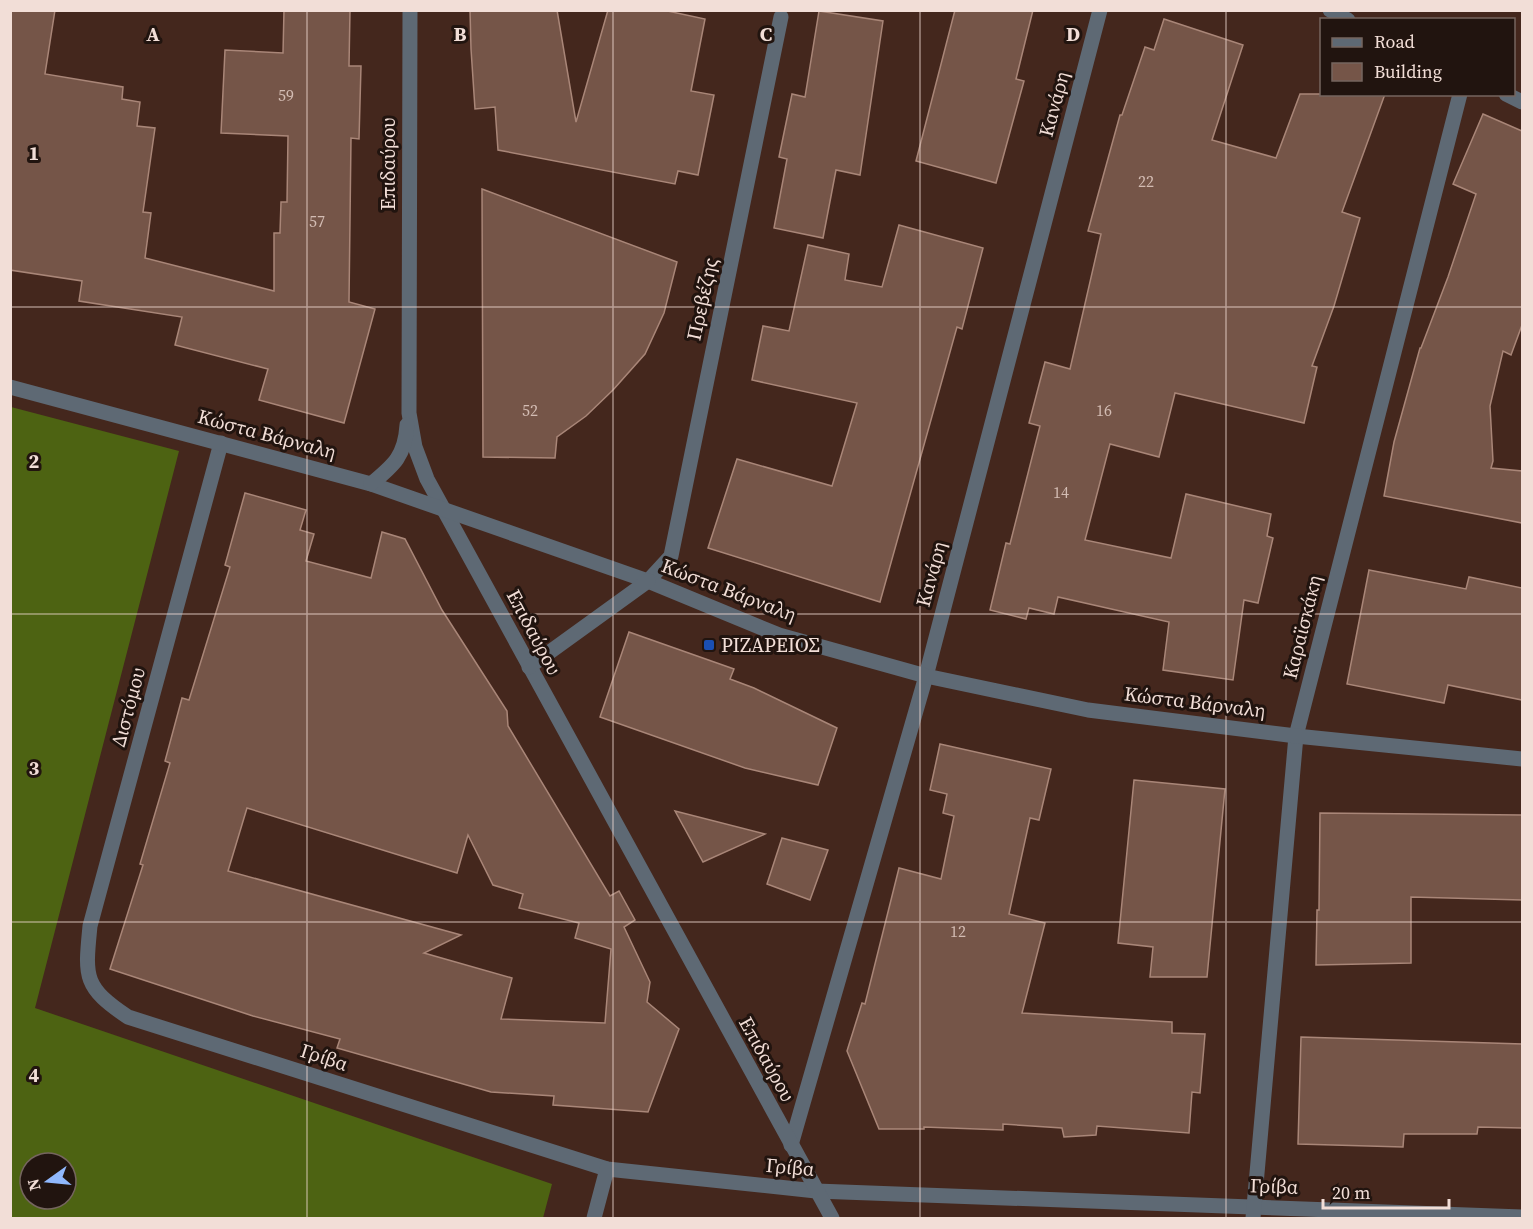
<svg xmlns="http://www.w3.org/2000/svg" width="1533" height="1229" font-family="'Source Serif 4',serif">
  <style>
    .forest { fill: #4d6312; fill-rule: evenodd }
    .building { fill: #755548; stroke: #a98678; stroke-width: 1.5; fill-rule: evenodd }
    .lines { fill: none; stroke-linecap: round; stroke-linejoin: round }
    .minor { stroke: #5e6974; stroke-width: 15 }
    .tertiary { stroke: #5e6974; stroke-width: 15 }
    .grid { fill: none; stroke: #f2ded7; stroke-width: 1.5; stroke-opacity: 0.55 }
    .transit-dot { fill: #1a4fb4; stroke: #21140f; stroke-width: 2 }
    .labels { text-anchor: middle; stroke-width: 6; stroke-linejoin: round; paint-order: stroke }
    .number-label { font-size: 16px; fill: #d3bcb3 }
    .street-label { font-size: 20px; fill: #f2ded7; stroke: #21140f }
    .poi-label { font-size: 20px; fill: #f2ded7; stroke: #21140f; text-anchor: start }
    .grid-label { font-size: 20px; text-anchor: middle; font-weight: bold; fill: #f2ded7; stroke: #21140f; stroke-width: 6; stroke-linejoin: round; paint-order: stroke }
  </style>
  <rect width="100%" height="100%" fill="#44271d"/>
  <!-- forest -->
  <path class="forest" d="M11,407L179,451L35,1008L552,1184L543,1218H11ZM30,1163H66V1199H30Z"/>
  <!-- building -->
  <g class="building">
    <polygon points="10,10 55,10 45,74 123,87 122,99 140,102 137,126 155,128 143,212 151,213 145,258 274,291 274,233 280,233 281,202 287,202 288,136 221,133 225,50 283,53 284,10 350,10 349,66 361,66 359,139 351,138 349,302 375,309 344,423 259,400 268,369 175,345 182,317 79,301 82,281 10,270"/>
    <polygon points="470,10 557,10 576,122 608,10 663,10 705,19 691,91 714,95 698,175 678,171 675,184 498,150 495,107 475,109 471,49"/>
    <polygon points="955,10 1033,10 1016,79 1024,81 996,183 916,161"/>
    <polygon points="819,11 883,21 860,175 836,170 823,238 774,228 787,159 779,157 792,94 805,97"/>
    <polygon points="1164,19 1243,45 1212,140 1276,158 1300,94 1385,94 1342,212 1360,218 1334,306 1312,366 1317,367 1304,423 1175,393 1159,457 1110,444 1085,540 1171,558 1186,494 1271,514 1267,536 1273,538 1258,603 1244,600 1233,680 1163,670 1169,622 1058,597 1054,614 1029,608 1026,619 990,610 1006,543 1010,544 1040,426 1029,423 1045,362 1070,369 1101,234 1088,231 1120,115 1122,115 1145,47 1154,50"/>
    <polygon points="1483,114 1522,131 1522,325 1511,355 1503,351 1490,406 1493,461 1491,468 1522,471 1522,523 1384,496 1394,442 1420,348 1421,348 1448,277 1476,194 1453,184"/>
    <polygon points="482,189 677,262 664,313 645,354 613,390 586,416 557,437 555,458 483,457"/>
    <polygon points="899,225 983,248 962,329 957,327 880,602 708,548 737,459 832,486 857,403 752,380 763,326 789,331 808,245 849,254 845,280 882,287"/>
    <path d="M245,493L306,510L300,530L314,534L306,561L371,578L382,532L405,539L442,610L507,711L508,726L610,896L619,891L635,920L624,927L650,982L647,1002L679,1029L648,1112L553,1105L554,1096L491,1092L337,1048L340,1039L253,1016L110,969L143,865L140,864L170,763L165,761L182,698L189,700L230,567L225,565ZM247,808L457,873L468,835L493,885L523,894L519,908L579,923L575,938L611,949L605,1023L501,1019L512,978L424,953L461,935L228,871Z"/>
    <polygon points="1369,570 1466,589 1469,577 1522,588 1522,700 1448,685 1444,703 1347,684"/>
    <polygon points="629,632 734,669 730,679 754,688 837,728 818,785 745,768 600,717"/>
    <polygon points="940,744 1051,769 1039,820 1030,818 1009,914 1045,923 1022,1013 1172,1022 1172,1033 1205,1034 1200,1093 1192,1092 1189,1133 1097,1126 1096,1135 1064,1137 1062,1128 1003,1124 1003,1130 924,1127 924,1129 879,1129 847,1051 862,1003 865,1004 899,868 941,879 954,816 943,813 947,794 930,790"/>
    <polygon points="1134,780 1225,789 1207,977 1150,977 1153,947 1118,943"/>
    <polygon points="675,811 765,834 703,862"/>
    <polygon points="1320,813 1522,815 1522,900 1411,897 1411,963 1316,965 1317,910 1319,910"/>
    <polygon points="782,838 828,850 810,900 767,884"/>
    <polygon points="1301,1037 1522,1044 1522,1128 1478,1127 1477,1134 1404,1134 1403,1147 1298,1144"/>
  </g>
  <g class="lines">
    <!-- minor -->
    <g class="minor">
      <polyline points="1330,10 1348,20"/>
      <polyline points="1506,94 1522,102"/>
      <path d="M221,443L90,926C85,977 83,987 128,1017L607,1169L816,1191L1522,1217"/>
      <polyline points="648,581 671,556 781,17"/>
      <polyline points="791,1145 926,676 1100,10"/>
      <polyline points="594,1218 607,1169"/>
      <polyline points="1253,1218 1296,736 1460,94"/>
    </g>
    <!-- tertiary -->
    <g class="tertiary">
      <polyline points="410,10 409,413 415,447 427,479 832,1218"/>
      <polyline points="10,387 371,484 648,581 779,635 926,676 1088,710 1296,736 1522,759"/>
      <path d="M371,484C394,465 405,456 407,425"/>
      <polyline points="529,667 648,581"/>
    </g>
  </g>
  <!-- grid -->
  <path class="grid" d="M307,10V1218M613,10V1218M920,10V1218M1226,10V1218M10,307H1522M10,614H1522M10,922H1522"/>
  <!-- markers -->
  <rect class="transit-dot" x="703" y="639" width="12" height="12" rx="3"/>
  <g class="labels">
    <!-- number labels -->
    <g class="number-label">
      <text x="286" y="101">59</text>
      <text x="1146" y="187">22</text>
      <text x="317" y="227">57</text>
      <text x="530" y="416">52</text>
      <text x="1104" y="416">16</text>
      <text x="1061" y="498">14</text>
      <text x="958" y="937">12</text>
    </g>
    <!-- street labels -->
    <g class="street-label">
      <text transform="translate(1054 104) rotate(-75)" y="7">Κανάρη</text>
      <text transform="translate(388 164) rotate(-90)" y="7">Επιδαύρου</text>
      <text transform="translate(702 299) rotate(-78)" y="7">Πρεβέζης</text>
      <text transform="translate(267 434) rotate(15)" y="7">Κώστα Βάρναλη</text>
      <text transform="translate(931 574) rotate(-75)" y="7">Κανάρη</text>
      <text transform="translate(729 590) rotate(21)" y="7">Κώστα Βάρναλη</text>
      <text transform="translate(1302 627) rotate(-76)" y="7">Καραϊσκάκη</text>
      <text transform="translate(534 632) rotate(62)" y="7">Επιδαύρου</text>
      <text transform="translate(1195 702) rotate(7)" y="7">Κώστα Βάρναλη</text>
      <text transform="translate(128 707) rotate(-75)" y="7">Διστόμου</text>
      <text transform="translate(324 1057) rotate(18)" y="7">Γρίβα</text>
      <text transform="translate(767 1059) rotate(61)" y="7">Επιδαύρου</text>
      <text transform="translate(790 1167) rotate(5)" y="7">Γρίβα</text>
      <text transform="translate(1274 1186) rotate(2)" y="7">Γρίβα</text>
    </g>
    <!-- poi labels -->
    <g class="poi-label">
      <text x="721" y="652">ΡΙΖΑΡΕΙΟΣ</text>
    </g>
  </g>
  <g class="grid-label">
    <text x="153" y="41">A</text>
    <text x="460" y="41">B</text>
    <text x="766" y="41">C</text>
    <text x="1073" y="41">D</text>
    <text x="34" y="160">1</text>
    <text x="34" y="468">2</text>
    <text x="34" y="775">3</text>
    <text x="34" y="1082">4</text>
  </g>
  <!-- border -->
  <rect width="1533" height="1229" fill="none" stroke="#f2ded7" stroke-width="24"/>
  <!-- legend -->
  <rect x="1320" y="18" width="195" height="78" fill="#21140f" stroke="#75655f" stroke-width="1.5"/>
  <rect x="1332" y="38" width="30" height="9" fill="#5e6974" stroke="#75655f" stroke-width="1.5"/>
  <text x="1374" y="48" font-size="18" fill="#f2ded7">Road</text>
  <rect x="1332" y="63" width="30" height="18" fill="#755548" stroke="#75655f" stroke-width="1.5"/>
  <text x="1374" y="78" font-size="18" fill="#f2ded7">Building</text>
  <!-- north arrow -->
  <g transform="translate(48 1181) rotate(255)"><circle r="28" fill="#21140f" stroke="#75655f" stroke-width="1.5"/>
  <path d="M0-4.5L10 22L0 15L-10 22Z" fill="#90b8fd"/>
  <text y="-9" font-size="16" font-weight="bold" text-anchor="middle" fill="#f2ded7">N</text>
  </g>
  <!-- scale -->
  <path d="M1323 1199v9h126v-9" fill="none" stroke="#f2ded7" stroke-width="3"/>
  <text x="1332" y="1199" font-size="18" fill="#f2ded7" stroke="#21140f" stroke-width="4.5" paint-order="stroke">20 m</text>
</svg>
